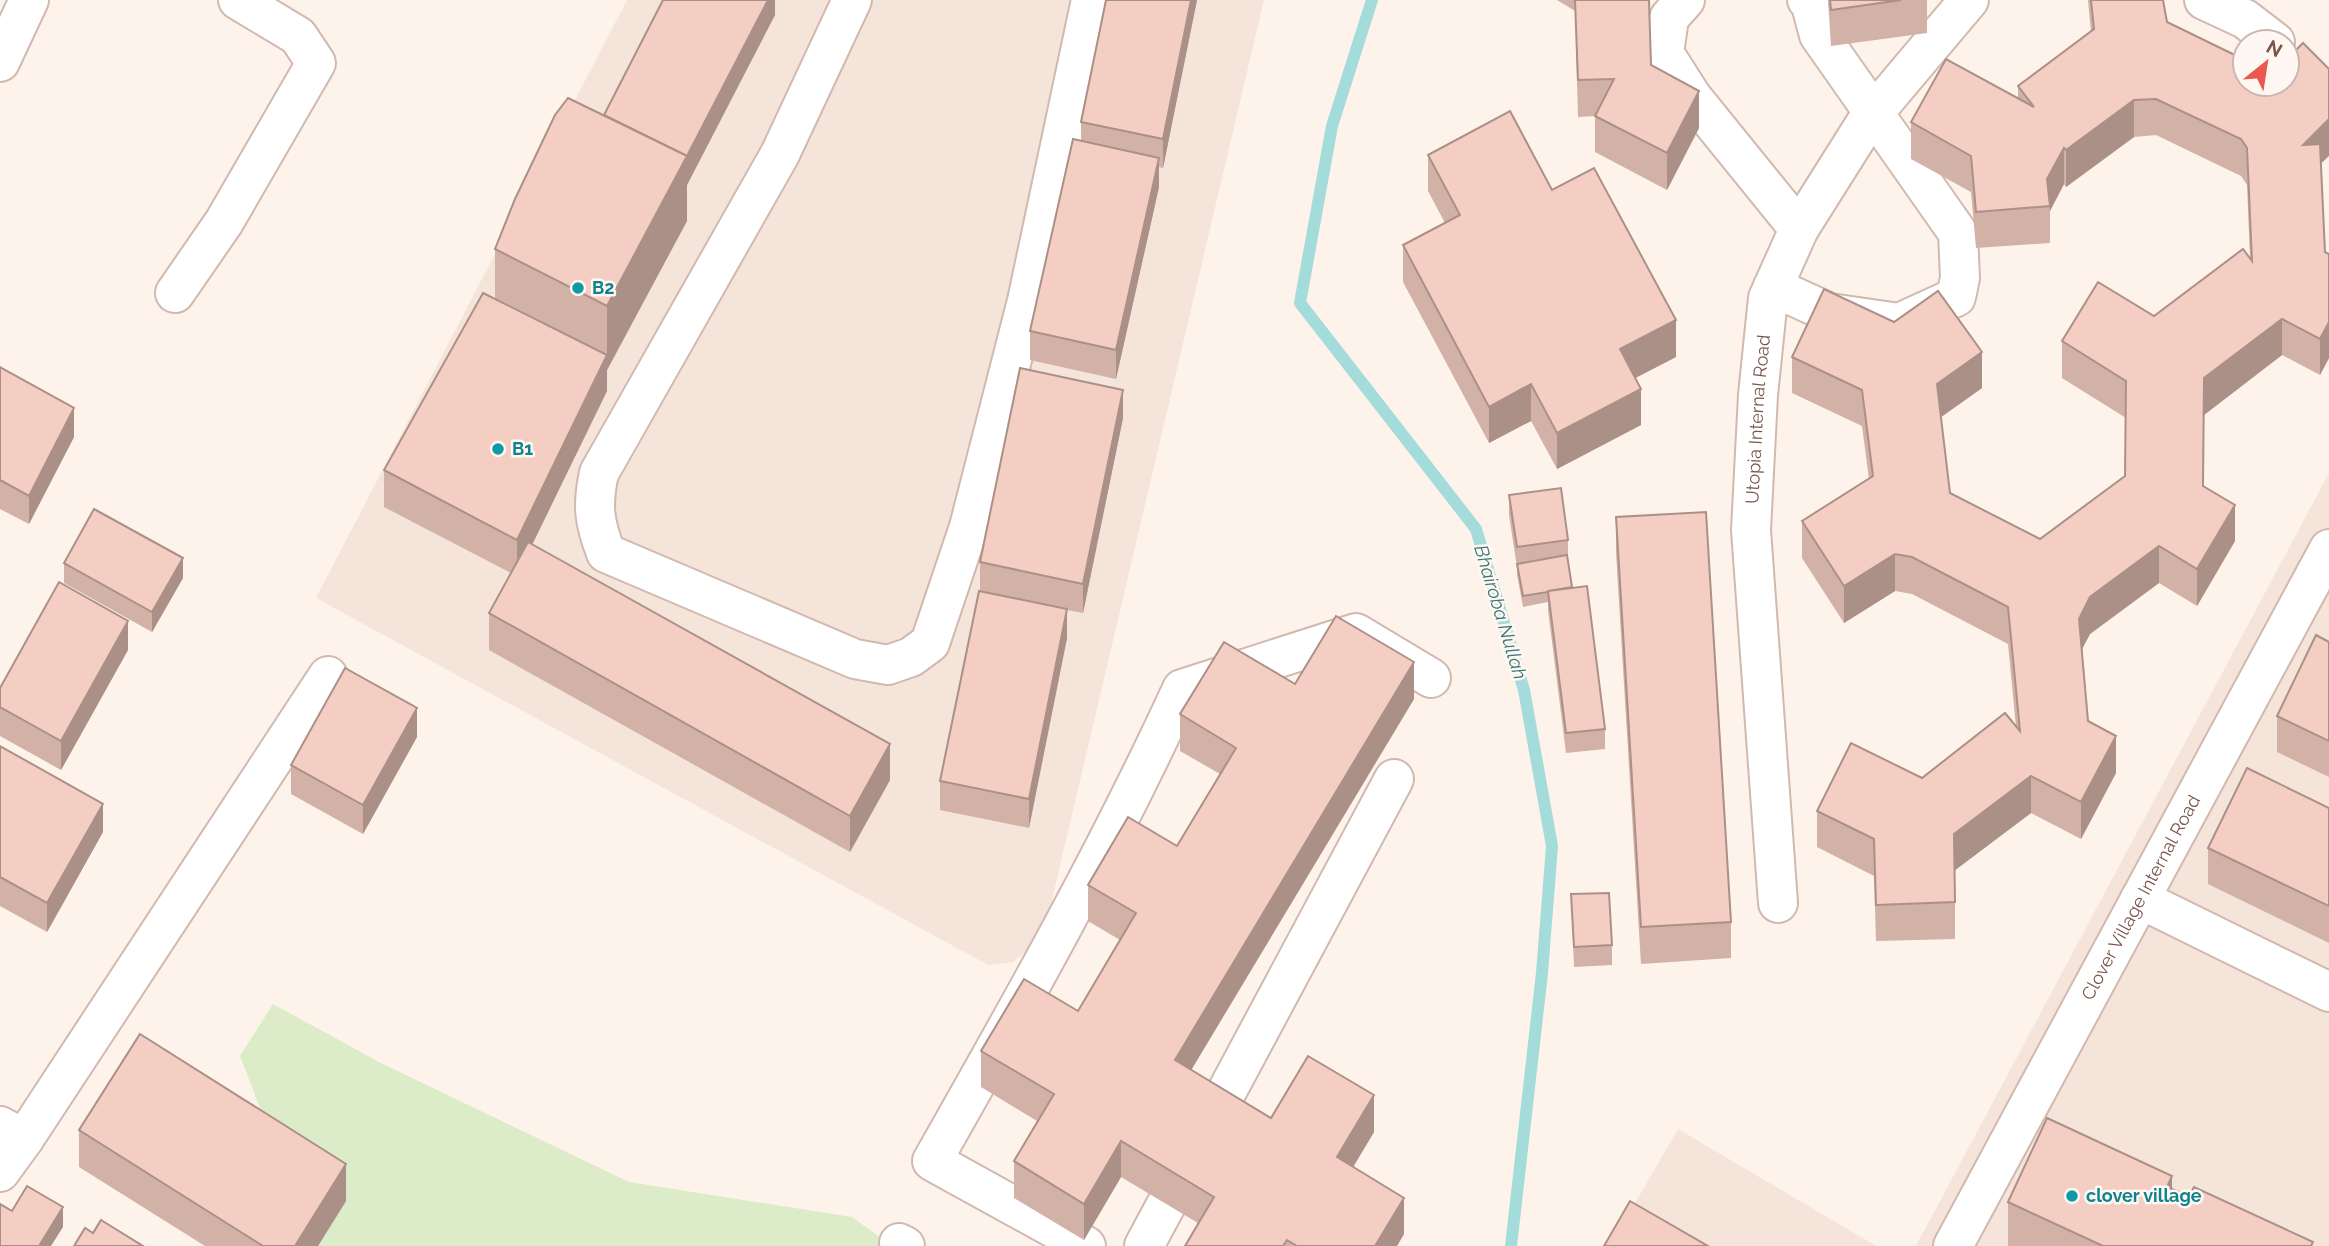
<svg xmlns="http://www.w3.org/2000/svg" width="2329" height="1246" font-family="Raleway,sans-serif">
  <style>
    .residential { fill: #f5e4d9 }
    .green { fill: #dcecc8 }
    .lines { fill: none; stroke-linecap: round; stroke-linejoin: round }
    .stream { stroke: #a4dbdb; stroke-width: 12 }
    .minor-casing { stroke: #d1b9af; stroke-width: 42 }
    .minor { stroke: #fff; stroke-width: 38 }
    .wall { fill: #d2b1a7 }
    .shaded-wall { fill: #ab9088 }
    .building { fill: #f4cec2; stroke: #ab9088; stroke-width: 2 }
    .culture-dot { fill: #0f9aa8; stroke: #fff8f2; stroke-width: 2.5 }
    .labels { text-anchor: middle; stroke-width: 5; stroke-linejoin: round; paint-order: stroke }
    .culture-label { font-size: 18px; font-weight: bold; fill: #0d838f; stroke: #fff8f2; text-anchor: start }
    .street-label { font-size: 18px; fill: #7a554c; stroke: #fff8f2 }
    .water-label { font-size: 19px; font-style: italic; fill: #3b7778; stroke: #fff8f2 }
  </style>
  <rect width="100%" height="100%" fill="#fdf3eb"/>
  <!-- residential -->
  <g class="residential">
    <polygon points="627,0 1264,0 1050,908 1045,927 1028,950 1013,962 988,965 316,598"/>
    <polygon points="2329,473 2329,1246 1916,1246"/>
    <polygon points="1678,1129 1876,1246 1610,1246"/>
  </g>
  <!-- green -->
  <polygon class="green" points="273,1004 381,1063 629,1182 852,1217 892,1246 318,1246 290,1186 240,1056"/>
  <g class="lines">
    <!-- stream -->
    <polyline class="stream" points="1372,0 1332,126 1300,303 1476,529 1524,690 1552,846 1542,973 1511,1246"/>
    <defs>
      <g id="minor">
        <path d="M852,0L780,154L599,473C592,505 594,522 606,553L855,659L888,665L911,657L930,643L969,527L1027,301L1091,0"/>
        <polyline points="1685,0 1669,18 1664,53 1692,97 1799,229"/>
        <polyline points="2204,0 2245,19 2275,42"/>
        <polyline points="0,62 29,0"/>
        <polyline points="1773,287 1830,313 1899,323 1956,297 1960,278 1958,233 1819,35 1811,5 1807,0"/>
        <polyline points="175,293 224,222 316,63 298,36 238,0"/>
        <polyline points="2140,899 2329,992"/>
        <path id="s1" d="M1778,903L1751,530L1758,395L1768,298L1799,229L1867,121L1969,0"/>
        <polyline points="0,1126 24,1139 0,1172"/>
        <polyline points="24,1139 328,676"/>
        <polyline points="899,1243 905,1246"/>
        <path d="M1086,1246L932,1161C1020,1006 1107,852 1182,689L1356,633L1431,678"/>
        <polyline points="1144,1246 1394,779"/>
        <path id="s2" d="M1953,1246L2329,549"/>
      </g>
    </defs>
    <!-- minor casing -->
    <use href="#minor" class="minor-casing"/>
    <!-- minor -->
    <use href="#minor" class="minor"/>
  </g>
  <!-- wall -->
  <g class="wall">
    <polygon points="775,0 775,15 687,185 687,221 607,370 607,391 532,544 890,780 850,852 489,650 489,613 511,573 384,507 384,470 495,299 495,249 604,115"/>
    <polygon points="1106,0 1197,0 1163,168 1159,167 1159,187 1116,379 1030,360 1030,331 1081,141 1081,122"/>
    <polygon points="1557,0 1649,0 1651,65 1699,128 1667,190 1595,152 1595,116 1578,117 1575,11"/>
    <polygon points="1828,0 1927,0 1927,33 1831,46"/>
    <polygon points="2088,0 2163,0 2167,22 2321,164 2325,252 2329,254 2329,358 2320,375 2282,355 2204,415 2203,487 2235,541 2197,606 2159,583 2090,634 2081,650 2088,721 2116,773 2081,839 2031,813 1955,870 1955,939 1876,941 1874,876 1817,847 1817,811 1922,778 2016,727 2008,644 1912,594 1895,591 1844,623 1802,558 1802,521 1869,479 1862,426 1792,393 1792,357 1982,388 1941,417 1950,493 2040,539 2125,476 2126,418 2062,378 2062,341 2154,316 2250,258 2247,185 2241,176 2156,135 2134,137 2066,187 2064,184 2050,211 2050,243 1976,248 1971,192 1911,159 1911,122 2018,99 2018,86 2091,32"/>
    <polygon points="1428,155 1552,190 1676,357 1635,378 1641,425 1557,469 1531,421 1489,443 1403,282 1403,245 1445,223 1428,191"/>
    <polygon points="0,367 74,437 29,524 0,509"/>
    <polygon points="1123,418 1083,613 1067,610 1067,638 1029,828 940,810 940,781 980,591 980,562"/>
    <polygon points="1509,495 1568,540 1568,560 1572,587 1605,729 1605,749 1566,753 1548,610 1548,602 1523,607 1517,574 1517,567 1509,515"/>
    <polygon points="1616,517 1731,922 1731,958 1641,964 1616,553"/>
    <polygon points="64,563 183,578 152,632 64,583"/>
    <polygon points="2329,642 2329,777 2277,752 2277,716"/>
    <polygon points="128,650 61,770 0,736 0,688"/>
    <polygon points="1295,684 1414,699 1191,1070 1271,1118 1374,1132 1353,1167 1404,1234 1397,1246 1185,1246 1198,1223 1121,1177 1084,1240 1014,1198 1014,1161 1037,1121 981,1087 981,1051 1078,1011 1120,940 1088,921 1088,885 1177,846 1220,774 1180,751 1180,714"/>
    <polygon points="417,737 363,834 291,794 291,765"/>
    <polygon points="0,746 103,832 47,932 0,906"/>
    <polygon points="2329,808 2329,943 2208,884 2208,848"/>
    <polygon points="1571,894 1612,945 1612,965 1574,967"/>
    <polygon points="79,1130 346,1201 318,1246 205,1246 79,1167"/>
    <polygon points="2172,1189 2313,1246 2008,1246 2008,1202"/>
  </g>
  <!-- shaded-wall -->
  <g class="shaded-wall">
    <polygon points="768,0 775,0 775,15 687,185 687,221 607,370 607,391 517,576 517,540 607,356 607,306"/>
    <polygon points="1191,0 1197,0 1163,168 1163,139"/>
    <polygon points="1699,91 1699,128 1667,190 1667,153"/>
    <polygon points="2134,100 2134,137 2066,187 2066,150"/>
    <polygon points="2329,119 2329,156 2303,181 2303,145"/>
    <polygon points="2064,148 2064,184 2050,211 2047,179"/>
    <polygon points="1159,158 1159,187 1116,379 1116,350"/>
    <polygon points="2282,319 2282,355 2204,415 2204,378"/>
    <polygon points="1676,320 1676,357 1620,386 1620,349"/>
    <polygon points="2329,322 2329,358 2320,375 2320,339"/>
    <polygon points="1982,352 1982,388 1937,420 1937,384"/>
    <polygon points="1531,384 1531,421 1489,443 1489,407"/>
    <polygon points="1641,389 1641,425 1557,469 1557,433"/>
    <polygon points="1123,390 1123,418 1083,613 1083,584"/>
    <polygon points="74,408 74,437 29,524 29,496"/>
    <polygon points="2235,505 2235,541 2197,606 2197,569"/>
    <polygon points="2159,546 2159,583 2090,634 2079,655 2079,619 2090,597"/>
    <polygon points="1895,554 1895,591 1844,623 1844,586"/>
    <polygon points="183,558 183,578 152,632 152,612"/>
    <polygon points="1067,609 1067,638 1029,828 1029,799"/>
    <polygon points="128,621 128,650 61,770 61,741"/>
    <polygon points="1414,662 1414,699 1175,1097 1175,1060"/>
    <polygon points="417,708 417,737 363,834 363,805"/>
    <polygon points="2116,736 2116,773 2081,839 2081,802"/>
    <polygon points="890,744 890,780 850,852 850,816"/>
    <polygon points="2031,776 2031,813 1954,871 1954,834"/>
    <polygon points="103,804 103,832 47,932 47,903"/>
    <polygon points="1374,1095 1374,1132 1337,1194 1337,1157"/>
    <polygon points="1121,1141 1121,1177 1084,1240 1084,1204"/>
    <polygon points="346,1164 346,1201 318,1246 295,1246"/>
    <polygon points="2172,1176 2172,1225 2167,1187"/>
    <polygon points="1404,1198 1404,1234 1397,1246 1375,1246"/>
    <polygon points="63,1207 63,1227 51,1246 39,1246"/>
  </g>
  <!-- building -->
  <g class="building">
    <polygon points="663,0 768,0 687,156 604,115"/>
    <polygon points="1106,0 1191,0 1163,139 1081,122"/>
    <polygon points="1575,0 1649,0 1651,65 1699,91 1667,153 1595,116 1614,79 1578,80"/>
    <polygon points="1830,0 1901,0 1831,10"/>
    <polygon points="2091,0 2163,0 2167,22 2245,60 2245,84 2287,84 2287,59 2303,43 2329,69 2329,119 2303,145 2320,144 2325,252 2329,254 2329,322 2320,339 2282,319 2204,378 2203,486 2235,505 2197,569 2159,546 2090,597 2079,619 2088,721 2116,736 2081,802 2031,776 1954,834 1955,902 1876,905 1874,839 1817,811 1851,743 1922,778 2005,713 2020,731 2008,607 1912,557 1895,554 1844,586 1802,521 1873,476 1862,390 1792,357 1824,289 1894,322 1938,291 1982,352 1937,384 1950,493 2040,539 2125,476 2126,381 2062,341 2098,282 2154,316 2243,249 2252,261 2247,148 2241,139 2156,99 2134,100 2066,150 2064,148 2047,179 2050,206 1976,212 1971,156 1911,122 1946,59 2034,107 2018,86 2094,29"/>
    <polygon points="568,98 687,156 607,306 495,249 515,199 555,115"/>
    <polygon points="1510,111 1552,190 1594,168 1676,320 1620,349 1641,389 1557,433 1531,384 1489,407 1403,245 1460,215 1428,155"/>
    <polygon points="1073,139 1159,158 1116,350 1030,331"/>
    <polygon points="483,293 607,355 517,540 384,470"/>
    <polygon points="0,367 74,408 29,496 0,480"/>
    <polygon points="1020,368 1123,390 1083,584 980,562"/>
    <polygon points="1561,488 1568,540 1517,547 1509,495"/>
    <polygon points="94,509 183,558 152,612 64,563"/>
    <polygon points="1706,512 1731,922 1641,927 1616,517"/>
    <polygon points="528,542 890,744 850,816 489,613"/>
    <polygon points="1567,555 1572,587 1548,591 1548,592 1523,596 1517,564"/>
    <polygon points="59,582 128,621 61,741 0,707 0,688"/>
    <polygon points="1587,586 1605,729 1566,733 1548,591"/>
    <polygon points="979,591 1067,609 1029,799 940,781"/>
    <polygon points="1336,616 1414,662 1175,1060 1271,1118 1308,1056 1374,1095 1337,1157 1404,1198 1375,1246 1297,1246 1287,1240 1283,1246 1185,1246 1214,1197 1121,1141 1084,1204 1014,1161 1054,1094 981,1051 1024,979 1078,1011 1136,913 1088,885 1128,817 1177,846 1236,748 1180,714 1224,642 1295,684"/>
    <polygon points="2316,635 2329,642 2329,741 2277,716"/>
    <polygon points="345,668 417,708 363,805 291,765"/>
    <polygon points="0,746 103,804 47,903 0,877"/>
    <polygon points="2247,768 2329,808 2329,906 2208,848"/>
    <polygon points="1609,893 1612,945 1574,947 1571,894"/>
    <polygon points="140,1034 346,1164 295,1246 263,1246 79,1130"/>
    <polygon points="2047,1118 2172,1176 2167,1187 2189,1196 2194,1187 2313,1242 2311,1246 2103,1246 2008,1202"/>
    <polygon points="27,1186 63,1207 39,1246 0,1246 0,1204 12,1211"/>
    <polygon points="1630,1201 1708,1246 1604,1246"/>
    <polygon points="101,1220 143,1246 74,1246 85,1228 93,1233"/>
  </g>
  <!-- markers -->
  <g class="culture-dot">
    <circle cx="578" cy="288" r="7"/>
    <circle cx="498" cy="449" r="7"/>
    <circle cx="2072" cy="1196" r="7"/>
  </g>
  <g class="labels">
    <!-- culture labels -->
    <g class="culture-label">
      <text x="592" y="294">B2</text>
      <text x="512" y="455">B1</text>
      <text x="2086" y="1202">clover village</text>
    </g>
    <!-- street labels -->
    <g class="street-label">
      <text dy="6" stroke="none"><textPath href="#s1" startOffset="485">Utopia Internal Road</textPath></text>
      <text dy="6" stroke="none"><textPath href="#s2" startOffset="396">Clover Village Internal Road</textPath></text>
    </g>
    <!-- water labels -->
    <g class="water-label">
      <text transform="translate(1501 612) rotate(73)" y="7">Bhairoba Nullah</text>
    </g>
  </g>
  <!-- north arrow -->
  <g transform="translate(2266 63) rotate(30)"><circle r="33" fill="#fff8f2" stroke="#cab7b0" stroke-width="2"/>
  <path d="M0-5L12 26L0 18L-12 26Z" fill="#e9594e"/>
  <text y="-10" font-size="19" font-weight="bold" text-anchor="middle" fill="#7a554c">N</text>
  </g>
</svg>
